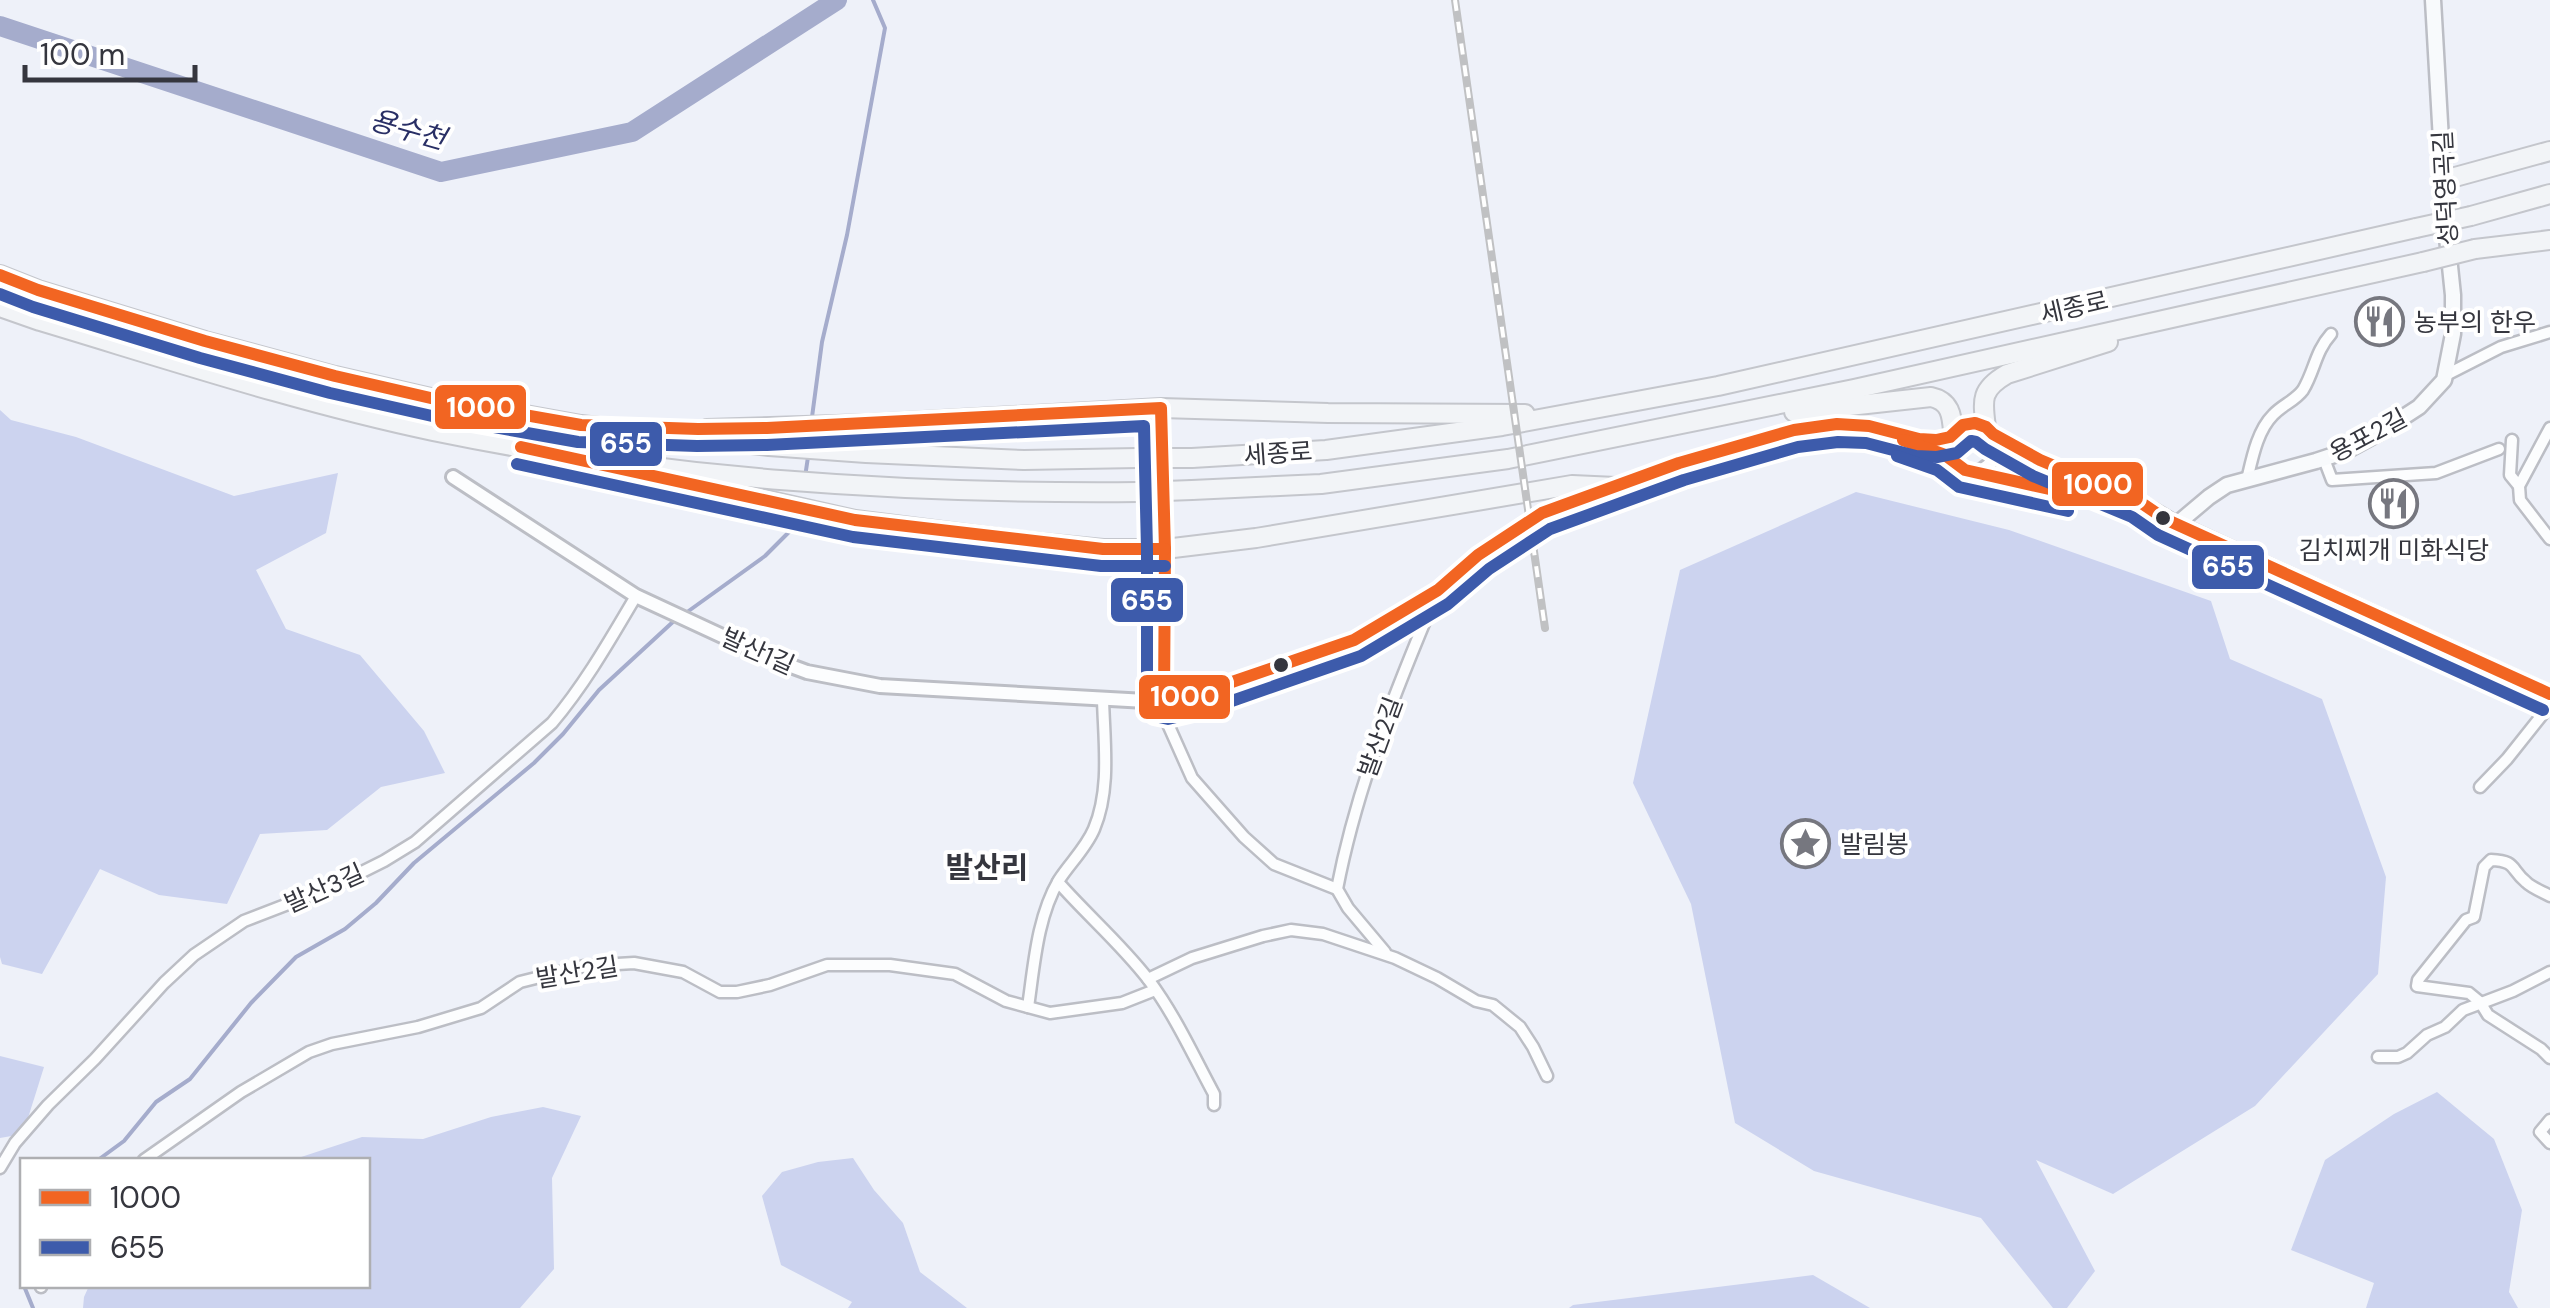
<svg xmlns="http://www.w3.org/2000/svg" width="2550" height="1308" font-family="'DM Sans','Noto Sans KR',sans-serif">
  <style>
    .forest { fill: #ccd3ef }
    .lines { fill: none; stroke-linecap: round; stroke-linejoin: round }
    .stream { stroke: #a5accc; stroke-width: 4 }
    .river { stroke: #a5accc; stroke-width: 20 }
    .minor-casing { stroke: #bcbec5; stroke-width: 15 }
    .tertiary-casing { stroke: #bcbec5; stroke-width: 18 }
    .secondary-casing { stroke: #bcbec5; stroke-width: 19 }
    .trunk-casing { stroke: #c4c6cc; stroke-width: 22 }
    .minor { stroke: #fcfdfe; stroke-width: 10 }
    .tertiary { stroke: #fcfdfe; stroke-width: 12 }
    .secondary { stroke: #f8fafc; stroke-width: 14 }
    .trunk { stroke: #f2f4f7; stroke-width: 18 }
    .rail-casing { stroke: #c0c1c3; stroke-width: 8 }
    .rail { stroke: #fff; stroke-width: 4; stroke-dasharray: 11; stroke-linecap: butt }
    .trunk-bridge-casing { stroke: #c4c6cc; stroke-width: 22; stroke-linecap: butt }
    .trunk-bridge { stroke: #f2f4f7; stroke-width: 18 }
    .bus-1-casing { stroke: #fff; stroke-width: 20 }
    .bus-2-casing { stroke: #fff; stroke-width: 20 }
    .bus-1 { stroke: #f26522; stroke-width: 12 }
    .bus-2 { stroke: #3d5bab; stroke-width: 12 }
    .bus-dot { fill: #35363e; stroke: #fff; stroke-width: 4 }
    .labels { text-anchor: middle; stroke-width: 8; stroke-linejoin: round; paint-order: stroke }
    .street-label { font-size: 25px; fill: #35363e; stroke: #fff }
    .poi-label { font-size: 25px; fill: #35363e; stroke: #fff; text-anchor: start }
    .water-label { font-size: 28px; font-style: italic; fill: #292f65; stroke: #fff }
    .quarter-label { font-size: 30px; font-weight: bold; fill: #35363e; stroke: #fff }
    .line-badge { stroke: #fff; stroke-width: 4 }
    .badge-label { font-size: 28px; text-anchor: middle; font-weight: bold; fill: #fff }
  </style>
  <rect width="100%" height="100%" fill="#eef1f9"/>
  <!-- forest -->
  <g class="forest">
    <polygon points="0,410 11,420 76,437 234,496 338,473 326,533 256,570 286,629 360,655 424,731 445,773 381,787 327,830 260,834 227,904 159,895 100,869 42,974 2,964 0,957"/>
    <polygon points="1856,492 2009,530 2211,601 2230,659 2322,699 2386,877 2378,974 2255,1106 2113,1194 2036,1160 2095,1271 2067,1308 2053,1308 1981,1218 1814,1171 1735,1123 1691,904 1633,783 1680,570"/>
    <polygon points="0,1056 44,1067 23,1134 0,1138"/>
    <polygon points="2437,1092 2494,1139 2522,1210 2509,1292 2518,1308 2366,1308 2374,1283 2291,1250 2325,1160 2394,1114"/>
    <polygon points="543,1107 581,1116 552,1178 554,1269 520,1308 83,1308 84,1297 89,1286 368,1286 368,1160 292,1160 362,1137 423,1139 491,1117"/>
    <polygon points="853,1158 874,1190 903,1223 920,1272 967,1308 848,1308 852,1302 781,1265 762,1196 782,1172 818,1162"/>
    <polygon points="1813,1275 1870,1308 1569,1308 1573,1305"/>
  </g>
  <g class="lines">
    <!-- stream -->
    <g class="stream">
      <polyline points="812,417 822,342 847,235 885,28 873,0"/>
      <polyline points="805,477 808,457"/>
      <polyline points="683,615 765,556 800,521 800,516"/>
      <polyline points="98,1160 124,1141 156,1102 190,1079 251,1003 296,957 345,929 376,903 414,863 534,763 563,734 599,690 675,620"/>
      <polyline points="22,1233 22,1242"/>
      <polyline points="24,1286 33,1308"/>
    </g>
    <!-- river -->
    <polyline class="river" points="0,26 441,172 632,132 837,0"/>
    <defs>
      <g id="minor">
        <polyline points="2446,375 2501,347 2550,332"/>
        <polyline points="2550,428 2519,486 2520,500 2550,539"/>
        <polyline points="2512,440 2510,475 2519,486"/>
        <polyline points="2324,459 2332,480 2436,473 2499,449"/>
        <path d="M2247,480C2252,459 2257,431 2273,415C2282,405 2295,401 2303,390C2315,370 2315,352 2331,334"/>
        <polyline points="1164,702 1167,722 1192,778 1244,837 1274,864 1337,889"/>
        <polyline points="2480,787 2507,759 2550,705"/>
        <path d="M1058,882C1087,915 1121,944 1148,979C1175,1015 1193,1055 1214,1094V1105"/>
        <path d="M2550,896C2543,892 2532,888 2526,882C2510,869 2517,861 2491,860L2484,867L2474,917L2466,920L2418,980L2417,986L2469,993L2480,1002L2488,1015L2541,1049L2550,1058"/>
        <path d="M1385,952L1348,908L1337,889C1357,785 1397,687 1438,590"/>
        <polyline points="1148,979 1192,958 1263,936 1291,930 1323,934 1395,958 1437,978 1476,1001 1493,1005 1520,1027 1533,1047 1547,1076"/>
        <path d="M1028,1007C1034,966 1037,917 1059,880C1070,863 1086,848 1094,829C1111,789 1104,741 1103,699"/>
        <polyline points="2378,1057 2398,1057 2407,1053 2427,1035 2445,1027 2463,1010 2513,991 2550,972"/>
        <polyline points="2550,1120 2540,1132 2550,1143"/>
        <polyline points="144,1160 241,1092 309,1052 332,1044 418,1027 481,1008 520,982 584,966 634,963 683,972 720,992 737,992 770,985 827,965 890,965 955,974 1006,1001 1050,1013 1122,1003 1155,990"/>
        <path d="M0,1168L15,1143L48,1105L95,1059L164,983L194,955L244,921L332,887L384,861L415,842L552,723C585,684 610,640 636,596"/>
        <polyline points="41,1286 41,1287"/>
      </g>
      <g id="tertiary">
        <polyline points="1161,408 1165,549 1164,702"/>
        <path d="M1908,442C1921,447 1938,450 1949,457C1962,466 1958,473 1978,472L2102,501L2140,515L2158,518"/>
        <path d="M1978,472C1996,464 1999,452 1993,434"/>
        <polyline points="453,477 636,596 772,659 807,672 880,686 1164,702 1200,693 1354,640 1438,590 1478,555 1542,513 1679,463 1794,430 1837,424 1869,426 1919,439 1936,440 1950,437 1963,425 1975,423 1986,427 1993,434 2040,460 2140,502 2177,524"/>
      </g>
      <polyline id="secondary" points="2433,0 2446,228 2453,295 2453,334 2444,380 2419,407 2379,433 2346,451 2316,461 2227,485 2209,497 2177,524 2550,694"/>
      <g id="trunk">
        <polyline points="2444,180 2550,151"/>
        <polyline points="2471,216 2550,194"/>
        <polyline points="2475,249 2550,240"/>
        <polyline points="0,275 38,290 205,341 335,376 435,399 581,425 769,446 866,453 1024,460 1138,458"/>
        <path d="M0,307L40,321C170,360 300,403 433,431C665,479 901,494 1138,492"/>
        <path d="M1794,412L1931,397C1950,401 1952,415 1953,432"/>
        <path d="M1986,427C1982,399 1981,389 2007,374L2108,342"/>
        <polyline points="707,429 869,424 1161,408 1328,413 1525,414"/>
        <polyline points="1192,458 1326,450 1502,426 1718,386 2416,228"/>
        <polyline points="678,480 855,520 1021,541 1103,549 1165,549 1256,538 1572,485 1616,487"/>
        <polyline points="1192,490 1321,484 1508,459 1854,389 2423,262"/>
      </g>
    </defs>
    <!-- minor casing -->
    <use href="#minor" class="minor-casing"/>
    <!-- tertiary casing -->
    <use href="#tertiary" class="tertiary-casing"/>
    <!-- secondary casing -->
    <use href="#secondary" class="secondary-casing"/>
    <!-- trunk casing -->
    <use href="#trunk" class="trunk-casing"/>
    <!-- minor -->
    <use href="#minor" class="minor"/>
    <!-- tertiary -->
    <use href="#tertiary" class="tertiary"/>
    <!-- secondary -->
    <use href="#secondary" class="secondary"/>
    <!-- trunk -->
    <use href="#trunk" class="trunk"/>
    <defs>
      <polyline id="rail" points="1455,0 1545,628"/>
    </defs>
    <!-- rail casing -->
    <use href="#rail" class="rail-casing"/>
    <!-- rail -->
    <use href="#rail" class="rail"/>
    <defs>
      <g id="trunk-bridge">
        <polyline points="2416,228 2471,216"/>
        <polyline points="2423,262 2475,249"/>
        <polyline points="1138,458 1192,458"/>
        <polyline points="1138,492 1192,490"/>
      </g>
    </defs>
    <!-- trunk-bridge casing -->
    <use href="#trunk-bridge" class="trunk-bridge-casing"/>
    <!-- trunk-bridge -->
    <use href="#trunk-bridge" class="trunk-bridge"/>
    <defs>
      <g id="bus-1">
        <polyline points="0,275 38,290 205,341 335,376 435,399 581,425 698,429 767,428 1161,408 1165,549 1164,702 1200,693 1354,640 1438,590 1478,555 1542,513 1679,463 1794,430 1837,424 1869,426 1919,439 1936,440 1950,437 1963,425 1975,423 1986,427 1993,434 2040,460 2140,502 2165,519 2550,694"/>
        <polyline points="1903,440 1945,455 1965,470 2072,494"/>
        <polyline points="521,447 855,520 1103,549 1165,549"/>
      </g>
      <g id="bus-2">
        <polyline points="0,294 33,307 200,358 330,393 432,416 578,442 697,446 767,445 1144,426 1147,549 1147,704 1154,716 1168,719 1206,710 1361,656 1448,604 1489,569 1550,529 1684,480 1798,447 1838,442 1866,443 1916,456 1937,457 1957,453 1971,441 1976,442 1985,449 2033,476 2132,517 2158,535 2543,710"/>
        <polyline points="1897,456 1937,470 1959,487 2068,511"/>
        <polyline points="517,464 853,537 1101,566 1165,566"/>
      </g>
    </defs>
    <!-- bus-1 casing -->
    <use href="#bus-1" class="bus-1-casing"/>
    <!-- bus-2 casing -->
    <use href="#bus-2" class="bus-2-casing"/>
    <!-- bus-1 -->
    <use href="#bus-1" class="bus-1"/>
    <!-- bus-2 -->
    <use href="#bus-2" class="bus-2"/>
  </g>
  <!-- icons -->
  <defs>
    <symbol id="restaurant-ring" viewBox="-11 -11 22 22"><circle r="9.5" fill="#fff" stroke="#76777f" stroke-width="1.5"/><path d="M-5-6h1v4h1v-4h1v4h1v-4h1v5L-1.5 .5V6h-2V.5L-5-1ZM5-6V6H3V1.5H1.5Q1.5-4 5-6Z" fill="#76777f"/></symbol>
    <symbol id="sight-ring" viewBox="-11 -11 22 22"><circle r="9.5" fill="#fff" stroke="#76777f" stroke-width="1.5"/><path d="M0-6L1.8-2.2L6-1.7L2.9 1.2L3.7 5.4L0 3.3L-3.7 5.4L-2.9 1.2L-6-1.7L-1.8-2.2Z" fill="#76777f"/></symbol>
  </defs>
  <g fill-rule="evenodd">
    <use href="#restaurant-ring" x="2352" y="294" width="55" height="55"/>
    <use href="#restaurant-ring" x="2366" y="476" width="55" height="55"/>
    <use href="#sight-ring" x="1778" y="816" width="55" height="55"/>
  </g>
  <!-- markers -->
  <g class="bus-dot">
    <circle cx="2163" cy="518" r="9"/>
    <circle cx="1281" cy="665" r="9"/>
  </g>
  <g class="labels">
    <!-- street labels -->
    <g class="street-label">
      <text transform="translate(2445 188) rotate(-93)" y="9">성덕영곡길</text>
      <text transform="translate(2074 307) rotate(-13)" y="9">세종로</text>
      <text transform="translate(2368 435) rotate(-28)" y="9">용포2길</text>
      <text transform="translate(1278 453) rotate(-4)" y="9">세종로</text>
      <text transform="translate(758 651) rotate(24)" y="9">발산1길</text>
      <text transform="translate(1380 737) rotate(-70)" y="9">발산2길</text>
      <text transform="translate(324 888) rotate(-24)" y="9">발산3길</text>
      <text transform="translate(577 972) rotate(-9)" y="9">발산2길</text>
    </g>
    <!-- poi labels -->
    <g class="poi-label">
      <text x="2414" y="331">농부의 한우</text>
      <text x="2394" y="559" text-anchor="middle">김치찌개 미화식당</text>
      <text x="1840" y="853">발림봉</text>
    </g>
    <!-- water labels -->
    <g class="water-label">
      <text transform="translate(408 129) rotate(16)" y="10">용수천</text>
    </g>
    <!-- quarter labels -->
    <g class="quarter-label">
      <text x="987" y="878">발산리</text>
    </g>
  </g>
  <g class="line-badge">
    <rect x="433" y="383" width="95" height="48" rx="10" fill="#f26522"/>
    <rect x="588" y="420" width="76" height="48" rx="10" fill="#3d5bab"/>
    <rect x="2050" y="460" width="95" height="48" rx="10" fill="#f26522"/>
    <rect x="2190" y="543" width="76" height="48" rx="10" fill="#3d5bab"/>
    <rect x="1109" y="576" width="76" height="48" rx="10" fill="#3d5bab"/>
    <rect x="1137" y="673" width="95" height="48" rx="10" fill="#f26522"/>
  </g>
  <g class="badge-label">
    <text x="481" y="417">1000</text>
    <text x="626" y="453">655</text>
    <text x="2098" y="494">1000</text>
    <text x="2228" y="576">655</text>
    <text x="1147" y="610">655</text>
    <text x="1185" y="706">1000</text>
  </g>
  <!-- legend -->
  <rect x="20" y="1158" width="350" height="130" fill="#ffffff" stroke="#aeafb2" stroke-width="2.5"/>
  <rect x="40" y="1190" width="50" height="15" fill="#f26522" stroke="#aeafb2" stroke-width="2.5"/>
  <text x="110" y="1208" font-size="30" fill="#35363e">1000</text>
  <rect x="40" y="1240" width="50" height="15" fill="#3d5bab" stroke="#aeafb2" stroke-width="2.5"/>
  <text x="110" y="1258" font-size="30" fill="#35363e">655</text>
  <!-- scale -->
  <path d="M25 65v15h170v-15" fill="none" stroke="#35363e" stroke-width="5"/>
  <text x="40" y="65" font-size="30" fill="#35363e" stroke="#ffffff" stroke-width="8" paint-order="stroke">100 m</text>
</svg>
